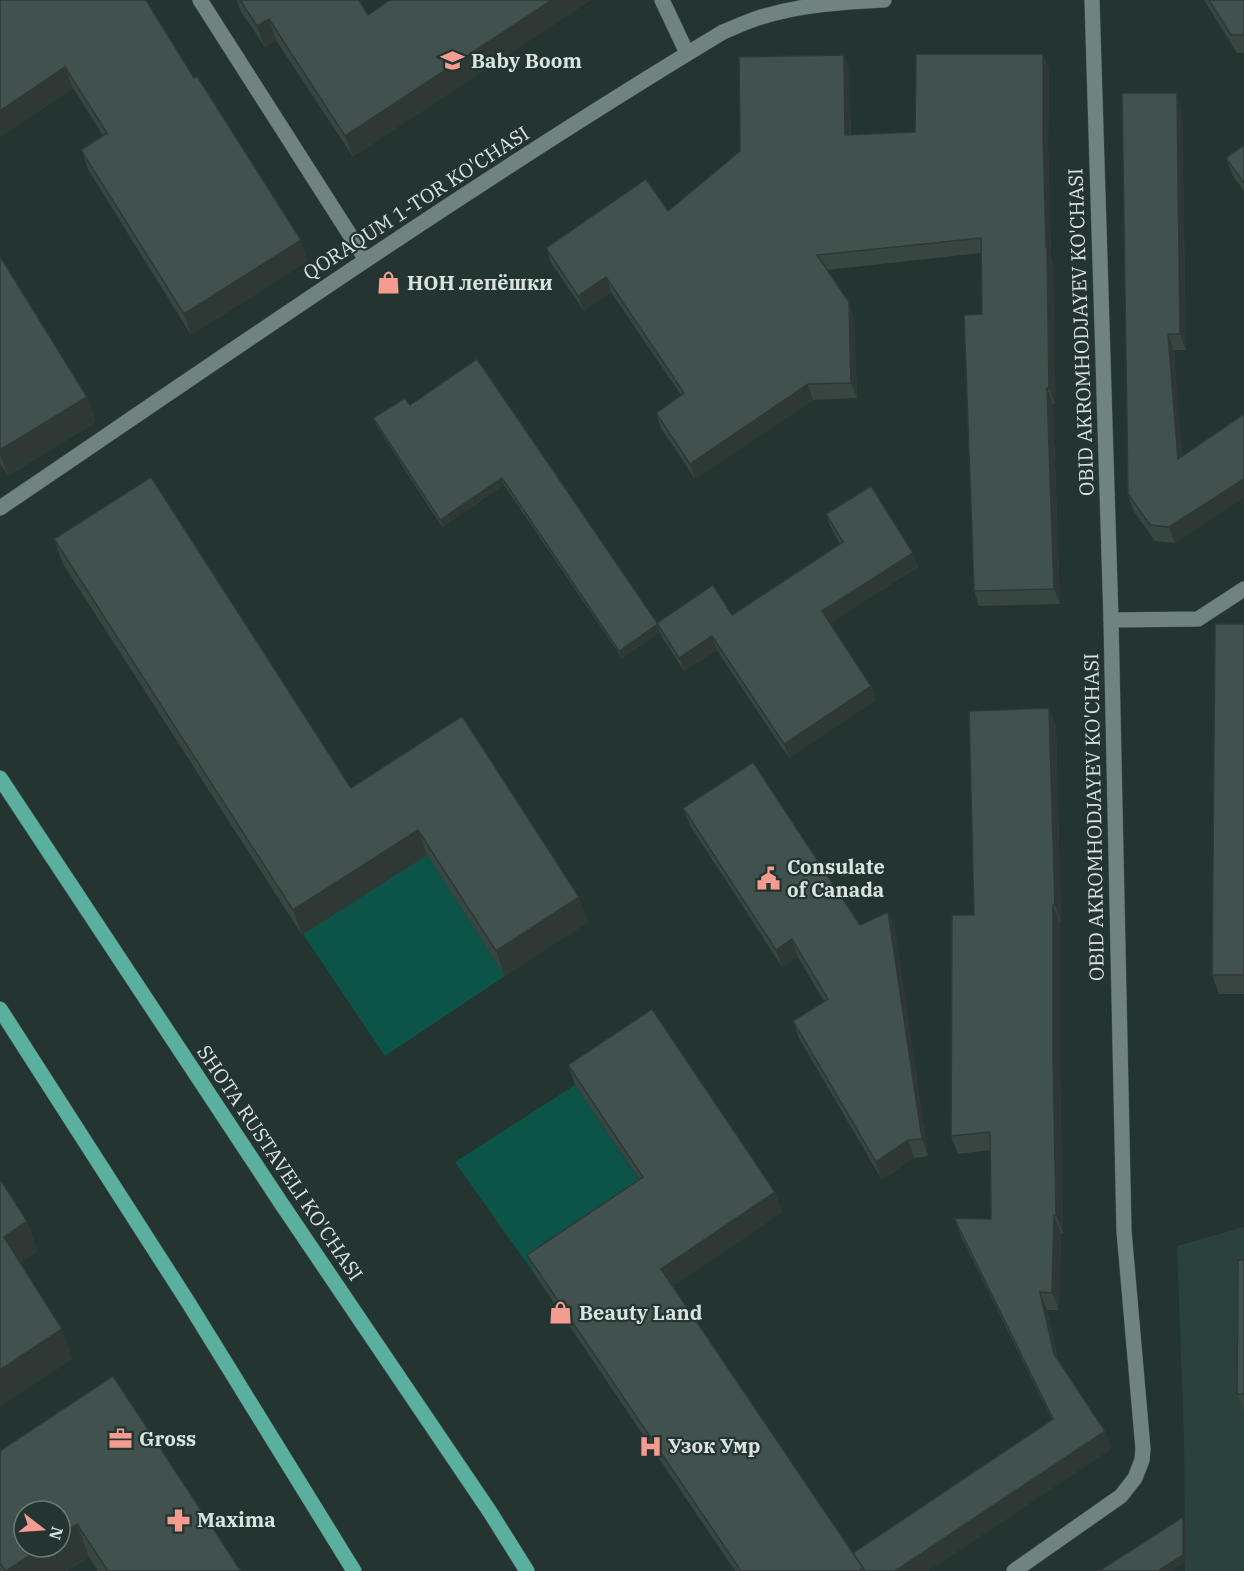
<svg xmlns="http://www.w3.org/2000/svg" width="1244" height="1571" font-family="'IBM Plex Serif',serif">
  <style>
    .built { fill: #2a413c }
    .green { fill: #0d5448 }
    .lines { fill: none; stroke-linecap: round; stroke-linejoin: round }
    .minor-casing { stroke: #414f4c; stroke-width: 16 }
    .major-casing { stroke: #414f4c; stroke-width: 16 }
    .minor { stroke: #71837e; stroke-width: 15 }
    .major { stroke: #5aaf9e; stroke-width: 15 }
    .wall { fill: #384642 }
    .shaded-wall { fill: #2e3936 }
    .building { fill: #41514d; stroke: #2e3936; stroke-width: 1.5 }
    .labels { text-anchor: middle; stroke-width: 4.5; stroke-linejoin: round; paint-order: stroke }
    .poi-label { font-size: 20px; font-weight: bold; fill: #d9e3e0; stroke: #243430; text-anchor: start }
    .street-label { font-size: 20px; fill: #d9e3e0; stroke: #243430 }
  </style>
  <rect width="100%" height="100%" fill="#243430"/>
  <!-- built -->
  <polygon class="built" points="1244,1227 1244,1571 1185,1571 1184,1438 1177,1246"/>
  <!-- green -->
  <g class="green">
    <polygon points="427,855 505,976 385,1056 303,934"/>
    <polygon points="575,1085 650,1196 535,1275 455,1162"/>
  </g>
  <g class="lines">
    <defs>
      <g id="minor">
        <polyline points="200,0 366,260"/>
        <polyline points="662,0 687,53"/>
        <path d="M0,508C239,346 476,181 723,32C735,27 746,22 758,18C799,5 841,2 884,0"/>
        <polyline points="1111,620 1198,619 1244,589"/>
        <polyline points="1014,1571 1121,1496 1135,1478 1142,1460 1143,1449 1124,1231 1111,620 1092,0"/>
      </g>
      <g id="major">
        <polyline points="0,778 281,1203 490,1512 527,1571"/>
        <polyline points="0,1009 188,1302 354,1571"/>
      </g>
    </defs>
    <!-- minor casing -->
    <use href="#minor" class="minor-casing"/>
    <!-- major casing -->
    <use href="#major" class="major-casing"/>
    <!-- minor -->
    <use href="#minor" class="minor"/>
    <!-- major -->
    <use href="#major" class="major"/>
  </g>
  <!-- wall -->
  <g class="wall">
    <polygon points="0,0 308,261 191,335 89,171 81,150 103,136 73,88 0,137"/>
    <polygon points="237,0 359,0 353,157 276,40 265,47 240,10"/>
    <polygon points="1204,0 1244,0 1244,53 1237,53"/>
    <polygon points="1049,69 1048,144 1051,257 1053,262 1055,404 1053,404 1060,604 979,606 974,591 982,314 981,253 827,270 854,318 857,398 813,400 695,479 661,428 656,413 681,395 611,292 584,311 551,263 546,248 668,211 849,70 851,135 915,132"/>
    <polygon points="1182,109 1186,350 1174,350 1175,543 1155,541 1133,510 1128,494"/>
    <polygon points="1244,145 1244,191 1233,176 1226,158"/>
    <polygon points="0,256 87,397 96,422 8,476 0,463"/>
    <polygon points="477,359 657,623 732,615 840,543 831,528 826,514 913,553 918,567 830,623 871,686 876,700 789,758 717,650 684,671 662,637 660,632 622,658 504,485 442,527 376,425 373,418 410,405"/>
    <polygon points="54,539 351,788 579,897 588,922 505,976 427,855 302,935 63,564"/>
    <polygon points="1244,624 1244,994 1219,994 1212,975"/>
    <polygon points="1049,708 1056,726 1061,922 1060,922 1060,1074 1063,1233 1061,1233 1059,1310 1047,1310 1058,1360 1105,1431 1111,1449 928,1571 735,1571 535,1275 527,1255 639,1179 575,1085 568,1065 775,1192 782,1212 673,1286 853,1553 1052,1420 961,1236 954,1218 991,1219 990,1150 958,1154 951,1136 974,915"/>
    <polygon points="683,808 860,925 888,912 895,929 928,1156 914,1158 882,1180 799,1038 793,1021 824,1001 798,957 782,967 690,825"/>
    <polygon points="1244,1260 1244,1412 1237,1394"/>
    <polygon points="0,1451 241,1571 98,1571 89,1557 67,1571 0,1571"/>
  </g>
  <!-- shaded-wall -->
  <g class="shaded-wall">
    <polygon points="552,0 592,0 353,157 345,136"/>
    <polygon points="269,19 276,40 265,47 257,26"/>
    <polygon points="1043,54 1049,69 1048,144 1051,257 1053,262 1055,404 1049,388 1043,129"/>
    <polygon points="844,55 849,70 851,150 845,135"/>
    <polygon points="65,67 73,88 0,137 0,111"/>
    <polygon points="1177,93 1182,109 1186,350 1180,334"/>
    <polygon points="301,240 308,261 191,335 184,314"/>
    <polygon points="606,277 611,292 584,311 578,296"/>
    <polygon points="849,302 854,318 857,398 851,383"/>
    <polygon points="1168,334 1174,350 1184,475 1178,459"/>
    <polygon points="808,384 813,400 695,479 690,464"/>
    <polygon points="1047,388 1053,404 1060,604 1054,589"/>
    <polygon points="87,397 96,422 8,476 0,454 0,450"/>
    <polygon points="502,478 504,485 442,527 440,520"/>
    <polygon points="1244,479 1244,498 1175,543 1169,527"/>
    <polygon points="913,553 918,567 827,625 822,611"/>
    <polygon points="657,625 660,632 622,658 619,651"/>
    <polygon points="712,636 717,650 684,671 679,658"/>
    <polygon points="871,686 876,700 789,758 784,744"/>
    <polygon points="1049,708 1056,726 1061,922 1055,905"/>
    <polygon points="418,830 427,855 302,935 293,910"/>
    <polygon points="579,897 588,922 505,976 496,951"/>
    <polygon points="1053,905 1060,922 1060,1074 1063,1233 1056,1215 1053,1056"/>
    <polygon points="888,912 895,929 928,1156 922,1139"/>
    <polygon points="792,939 798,957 782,967 776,950"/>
    <polygon points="908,1140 914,1158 882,1180 876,1162"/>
    <polygon points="775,1192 782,1212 669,1289 661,1269"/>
    <polygon points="1054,1215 1061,1233 1059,1310 1052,1293"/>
    <polygon points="27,1221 38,1251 15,1267 4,1237"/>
    <polygon points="1040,1292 1047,1310 1060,1372 1054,1354"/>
    <polygon points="62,1329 73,1359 0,1407 0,1370"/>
    <polygon points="1105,1431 1111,1449 928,1571 895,1571"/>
    <polygon points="1183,1517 1185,1524 1185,1562 1172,1571 1158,1571"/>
    <polygon points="77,1524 89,1557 67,1571 6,1571 42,1547 60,1547 60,1535"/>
  </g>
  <!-- building -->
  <g class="building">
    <polygon points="0,0 146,0 194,78 197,76 301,240 184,314 81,150 107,133 65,67 0,111"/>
    <polygon points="240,0 359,0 368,15 390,0 552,0 345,136 269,19 257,26"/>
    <polygon points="1209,0 1244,0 1244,35 1231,35"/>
    <polygon points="916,54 1043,54 1043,129 1046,247 1047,247 1049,388 1047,388 1054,589 974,591 964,315 982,314 981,238 817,255 849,302 851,383 808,384 690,464 656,413 684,393 606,277 578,296 546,248 646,179 668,211 740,151 739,57 844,55 845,135 915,132"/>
    <polygon points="1122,93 1177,93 1180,334 1168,334 1178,459 1244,414 1244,479 1169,527 1150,525 1128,494"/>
    <polygon points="1244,145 1244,183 1226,158"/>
    <polygon points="0,256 87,397 0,450"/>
    <polygon points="477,359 658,624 619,651 502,478 440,520 373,418 405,398 410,405"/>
    <polygon points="151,477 351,788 462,716 579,897 496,951 418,830 293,910 54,539"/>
    <polygon points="871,486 913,553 822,611 871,686 784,744 712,636 679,658 657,623 713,585 732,615 843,542 826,514"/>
    <polygon points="1215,624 1244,624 1244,975 1212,975"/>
    <polygon points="1049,708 1055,905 1053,905 1053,1056 1056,1215 1054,1215 1052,1293 1040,1292 1054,1354 1105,1431 895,1571 865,1571 853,1553 1053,1419 954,1218 991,1219 990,1132 951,1136 952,915 974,915 969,711"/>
    <polygon points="753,762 860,925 888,912 922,1139 908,1140 876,1162 793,1021 828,999 792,939 776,950 683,808"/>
    <polygon points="652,1009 775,1192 661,1269 863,1568 859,1571 741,1571 527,1255 643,1177 568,1065"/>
    <polygon points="0,1179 27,1221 4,1237 62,1329 0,1370"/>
    <polygon points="1238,1260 1244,1260 1244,1394 1237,1394"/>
    <polygon points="113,1376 241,1571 108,1571 77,1524 60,1535 60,1511 24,1511 24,1547 42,1547 6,1571 0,1563 0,1451"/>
    <polygon points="1183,1517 1183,1555 1158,1571 1099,1571"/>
  </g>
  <!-- icons -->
  <defs>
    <symbol id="school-bare" viewBox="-9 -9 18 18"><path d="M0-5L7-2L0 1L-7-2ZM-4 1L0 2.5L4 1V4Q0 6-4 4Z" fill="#f59c91" stroke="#243430" stroke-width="2.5" paint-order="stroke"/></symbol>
    <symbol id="shop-bare" viewBox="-9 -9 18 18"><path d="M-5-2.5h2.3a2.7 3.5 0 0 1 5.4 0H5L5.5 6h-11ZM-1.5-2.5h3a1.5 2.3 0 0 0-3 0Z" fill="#f59c91" stroke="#243430" stroke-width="2.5" paint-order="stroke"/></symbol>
    <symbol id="civic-bare" viewBox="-9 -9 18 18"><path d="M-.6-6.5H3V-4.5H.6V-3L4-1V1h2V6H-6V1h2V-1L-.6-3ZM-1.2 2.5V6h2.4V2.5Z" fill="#f59c91" stroke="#243430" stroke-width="2.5" paint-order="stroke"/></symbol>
    <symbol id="office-bare" viewBox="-9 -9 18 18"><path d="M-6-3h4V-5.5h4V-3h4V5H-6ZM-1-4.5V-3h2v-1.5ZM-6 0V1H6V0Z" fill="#f59c91" stroke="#243430" stroke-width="2.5" paint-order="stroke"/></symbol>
    <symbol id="hospital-bare" viewBox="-9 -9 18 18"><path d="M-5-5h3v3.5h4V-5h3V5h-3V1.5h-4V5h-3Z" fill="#f59c91" stroke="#243430" stroke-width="2.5" paint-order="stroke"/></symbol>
    <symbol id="pharmacy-bare" viewBox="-9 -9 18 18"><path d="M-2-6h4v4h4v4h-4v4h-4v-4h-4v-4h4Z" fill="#f59c91" stroke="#243430" stroke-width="2.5" paint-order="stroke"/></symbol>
  </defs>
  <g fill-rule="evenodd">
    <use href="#school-bare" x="436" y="44" width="33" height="33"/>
    <use href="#shop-bare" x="372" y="266" width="33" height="33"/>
    <use href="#civic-bare" x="752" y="862" width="33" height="33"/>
    <use href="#shop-bare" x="544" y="1296" width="33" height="33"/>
    <use href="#office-bare" x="104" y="1422" width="33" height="33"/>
    <use href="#hospital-bare" x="634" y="1430" width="33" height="33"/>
    <use href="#pharmacy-bare" x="162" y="1504" width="33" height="33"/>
  </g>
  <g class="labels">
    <!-- poi labels -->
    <g class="poi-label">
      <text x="471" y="68">Baby Boom</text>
      <text x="407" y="290">НОН лепёшки</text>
      <text x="787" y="874">Consulate<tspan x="787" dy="23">of Canada</tspan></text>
      <text x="579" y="1320">Beauty Land</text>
      <text x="139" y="1446">Gross</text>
      <text x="668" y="1453">Узок Умр</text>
      <text x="197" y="1527">Maxima</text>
    </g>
    <!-- street labels -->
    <g class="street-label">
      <text transform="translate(416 203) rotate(-33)" y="7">QORAQUM 1-TOR KO'CHASI</text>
      <text transform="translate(1081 332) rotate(-92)" y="7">OBID AKROMHODJAYEV KO'CHASI</text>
      <text transform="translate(1094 817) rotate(-91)" y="7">OBID AKROMHODJAYEV KO'CHASI</text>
      <text transform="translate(280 1163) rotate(56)" y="7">SHOTA RUSTAVELI KO'CHASI</text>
    </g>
  </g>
  <!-- north arrow -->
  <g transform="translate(42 1529) rotate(107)"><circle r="28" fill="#243430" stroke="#6c7a76" stroke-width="1.5"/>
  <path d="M0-4.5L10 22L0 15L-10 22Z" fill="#f59c91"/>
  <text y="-9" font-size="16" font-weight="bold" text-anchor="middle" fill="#d9e3e0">N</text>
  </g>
</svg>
